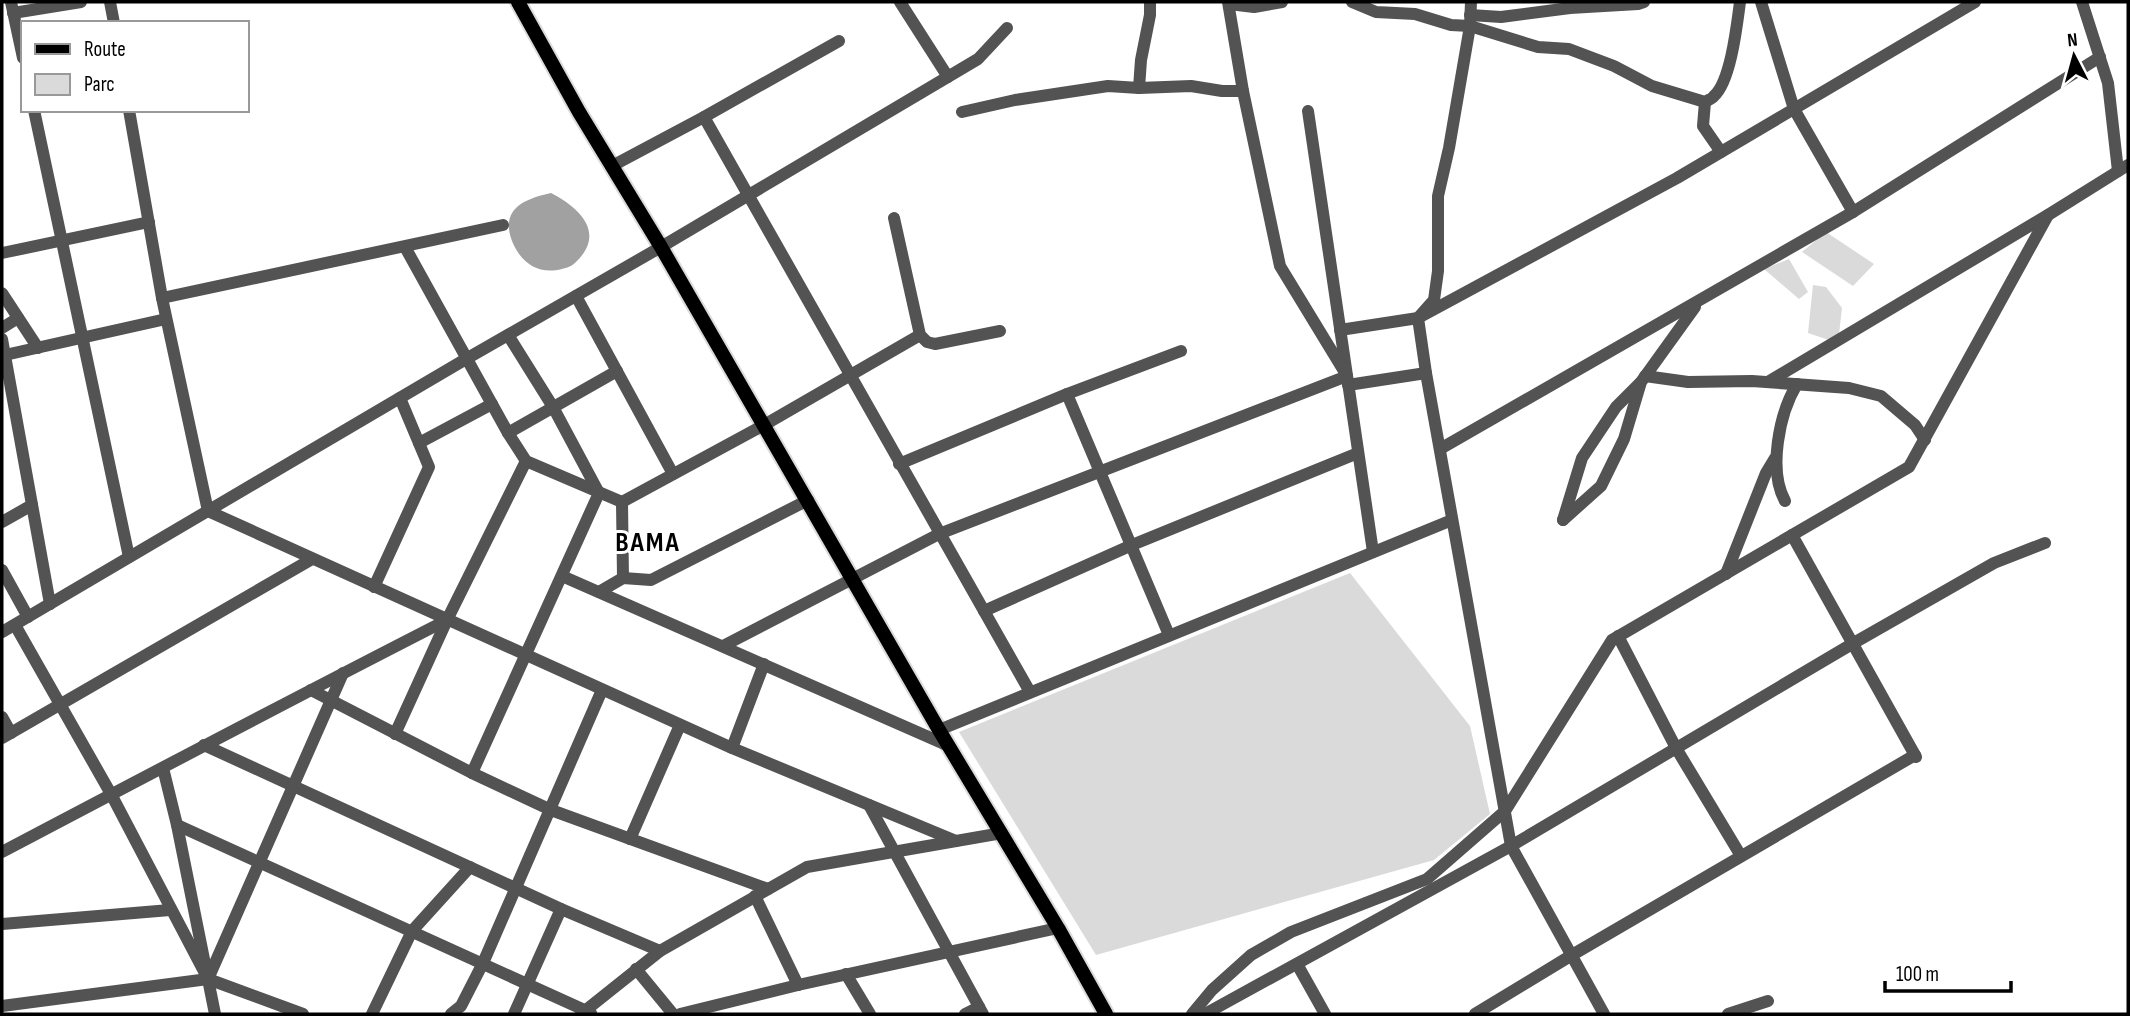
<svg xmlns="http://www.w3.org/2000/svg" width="2130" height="1016" font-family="'Sofia Sans Condensed',sans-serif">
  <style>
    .green { fill: #dadada }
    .water { fill: #a1a1a1 }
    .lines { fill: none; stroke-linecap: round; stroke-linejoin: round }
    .major-casing { stroke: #dbdbdb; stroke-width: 18 }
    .minor { stroke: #535353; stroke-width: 12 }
    .major { stroke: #000; stroke-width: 14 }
    .labels { text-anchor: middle; stroke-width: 6; stroke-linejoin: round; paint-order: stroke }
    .district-label { font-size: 28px; font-weight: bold; letter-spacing: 2px; fill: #000; stroke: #fff }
  </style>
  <rect width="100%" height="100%" fill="#fff"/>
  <!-- green -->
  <g class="green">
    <polygon points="1826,232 1874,264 1853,286 1802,252"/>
    <polygon points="1789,259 1808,292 1799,299 1764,269"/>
    <polygon points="1813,285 1826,287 1842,308 1838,343 1808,333"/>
    <polygon points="1350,573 1470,726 1490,814 1434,860 1096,955 959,732"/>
  </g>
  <!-- water -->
  <path class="water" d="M551,193C580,208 606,233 576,262C572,266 569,267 562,269C538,275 521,263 512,241C500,209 524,199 551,193Z"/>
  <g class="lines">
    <defs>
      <polyline id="major" points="518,2 579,112 661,247 939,730 1058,928 1106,1014"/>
    </defs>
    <!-- major casing -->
    <use href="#major" class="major-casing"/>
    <!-- minor -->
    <g class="minor">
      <polyline points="11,2 23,58"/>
      <polyline points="110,2 114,23"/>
      <polyline points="900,2 948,77"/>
      <path d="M1352,2L1376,12L1415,14L1451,25L1470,26L1538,47L1569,49L1614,66L1652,86L1705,102C1708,100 1712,99 1714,96C1731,81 1737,24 1740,2"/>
      <polyline points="1471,2 1470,26 1449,148 1438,196 1438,271 1434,300 1418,318 1426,373 1511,846 1604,1014"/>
      <polyline points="1761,2 1794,109 1853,212"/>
      <polyline points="2082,2 2108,83 2118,171"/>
      <polyline points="1229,4 1254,7 1282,2"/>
      <polyline points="13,13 81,2"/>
      <polyline points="1470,15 1501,17 1570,8 1638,4 1644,2"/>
      <polyline points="1139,88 1141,60 1150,15 1150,2"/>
      <polyline points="1705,102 1703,126 1721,152"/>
      <polyline points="34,110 129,557"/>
      <polyline points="129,110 162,298 208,511 732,748 956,841"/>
      <polyline points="1308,111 1373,552"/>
      <polyline points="962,112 1015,100 1108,86 1139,88 1191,86 1222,91 1243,91"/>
      <polyline points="704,117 1030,692"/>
      <polyline points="612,166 704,117 839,41"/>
      <polyline points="894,218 920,335 927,342 935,344 1000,331"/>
      <polyline points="405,247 508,433 526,461 622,502"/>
      <polyline points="2,253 149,222"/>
      <polyline points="2,293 38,348"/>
      <polyline points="576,296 673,474"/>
      <polyline points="162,298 503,225"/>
      <polyline points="2,328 18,318"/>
      <polyline points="1340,330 1418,318 1677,178 1975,2"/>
      <polyline points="2,339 50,604"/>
      <polyline points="5,355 166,319"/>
      <polyline points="1645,376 1688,382 1752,381 1849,388 1881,396 1915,425 1925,440"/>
      <polyline points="1768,382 2048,215 2128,165"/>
      <polyline points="1348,385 1426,373"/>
      <polyline points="1067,394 1169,635"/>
      <polyline points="508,433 617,371"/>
      <polyline points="419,443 492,404"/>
      <polyline points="1440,449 1853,212 2100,57"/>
      <polyline points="899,464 1067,394 1181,351"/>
      <path d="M1785,501C1768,470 1779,414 1797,384"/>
      <polyline points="622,502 764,425 920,335"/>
      <polyline points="622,502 623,578"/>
      <polyline points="1563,520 1601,486 1624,439 1641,382 1695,307"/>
      <polyline points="1563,520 1582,458 1616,407 1640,383"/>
      <polyline points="2,522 32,505"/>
      <polyline points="1792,535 1916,757"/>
      <polyline points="2,570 28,617"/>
      <polyline points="1726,574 1766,473 1775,458"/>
      <polyline points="562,576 949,746"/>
      <polyline points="374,587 429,467 400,398"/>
      <polyline points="599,592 623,578 651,580 808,500"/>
      <polyline points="984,611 1132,545 1358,453"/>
      <polyline points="15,625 111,794 208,979"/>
      <polyline points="2,632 466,359 661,247 978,59 1007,28"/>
      <polyline points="1618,636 1676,748 1741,856"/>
      <polyline points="723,646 939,534 1347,376 1280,266 1243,91 1228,2"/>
      <polyline points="311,690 472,773 551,810 768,889"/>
      <polyline points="2,717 11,733"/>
      <polyline points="939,730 1452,520"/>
      <polyline points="395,734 447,620 526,461"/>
      <polyline points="2,738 312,559"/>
      <polyline points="204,745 561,909 660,951"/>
      <polyline points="732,748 764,664"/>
      <polyline points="163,768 177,825 215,1014"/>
      <polyline points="472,773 599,493 553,407 508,335"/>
      <polyline points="869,805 983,1014"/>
      <polyline points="177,825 591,1013"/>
      <polyline points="630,839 680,725"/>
      <path d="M2,852C150,774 298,696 447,620"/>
      <polyline points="755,896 798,985"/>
      <polyline points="2,924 170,910"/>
      <polyline points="1297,964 1325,1014"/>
      <polyline points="636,969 673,1014"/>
      <polyline points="846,974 870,1014"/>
      <polyline points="208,979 343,673"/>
      <polyline points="2,1006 208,979 303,1014"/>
      <polyline points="372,1014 412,931 470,867"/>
      <polyline points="451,1014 461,1006 483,963 602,690"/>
      <polyline points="514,1014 561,909"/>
      <polyline points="581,1014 660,951 807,867 1002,833"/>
      <polyline points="680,1014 798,985 1058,928"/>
      <polyline points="965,1014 979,1007"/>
      <polyline points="1192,1014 1212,990 1251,955 1291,932 1427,879 1505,811 1612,640 1909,467 2048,215"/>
      <polyline points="1205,1014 1511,846 1852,644 1994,563 2045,543"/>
      <polyline points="1475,1014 1572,955 1915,755"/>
      <polyline points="1728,1014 1768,1001"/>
    </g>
    <!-- major -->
    <use href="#major" class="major"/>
  </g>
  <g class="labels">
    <!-- district labels -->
    <g class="district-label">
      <text x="648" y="551">BAMA</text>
    </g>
  </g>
  <!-- border -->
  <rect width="2130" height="1016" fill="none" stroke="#000000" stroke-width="7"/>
  <!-- legend -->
  <rect x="21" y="21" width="228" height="91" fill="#ffffff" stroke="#999999" stroke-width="2"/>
  <rect x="35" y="44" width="35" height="10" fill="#000000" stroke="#999999" stroke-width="2"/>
  <text x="84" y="56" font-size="21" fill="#000000">Route</text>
  <rect x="35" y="74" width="35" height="21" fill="#dadada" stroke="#999999" stroke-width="2"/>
  <text x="84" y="91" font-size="21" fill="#000000">Parc</text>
  <!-- north arrow -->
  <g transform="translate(2074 56) rotate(354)" stroke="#ffffff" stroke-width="5" paint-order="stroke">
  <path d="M0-5L12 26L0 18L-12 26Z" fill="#000000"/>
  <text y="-10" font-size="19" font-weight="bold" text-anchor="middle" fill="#000000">N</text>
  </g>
  <!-- scale -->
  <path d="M1885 981v10h126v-10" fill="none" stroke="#000000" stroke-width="3.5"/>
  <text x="1896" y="981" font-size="21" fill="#000000" stroke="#ffffff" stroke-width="5" paint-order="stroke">100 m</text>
</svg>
